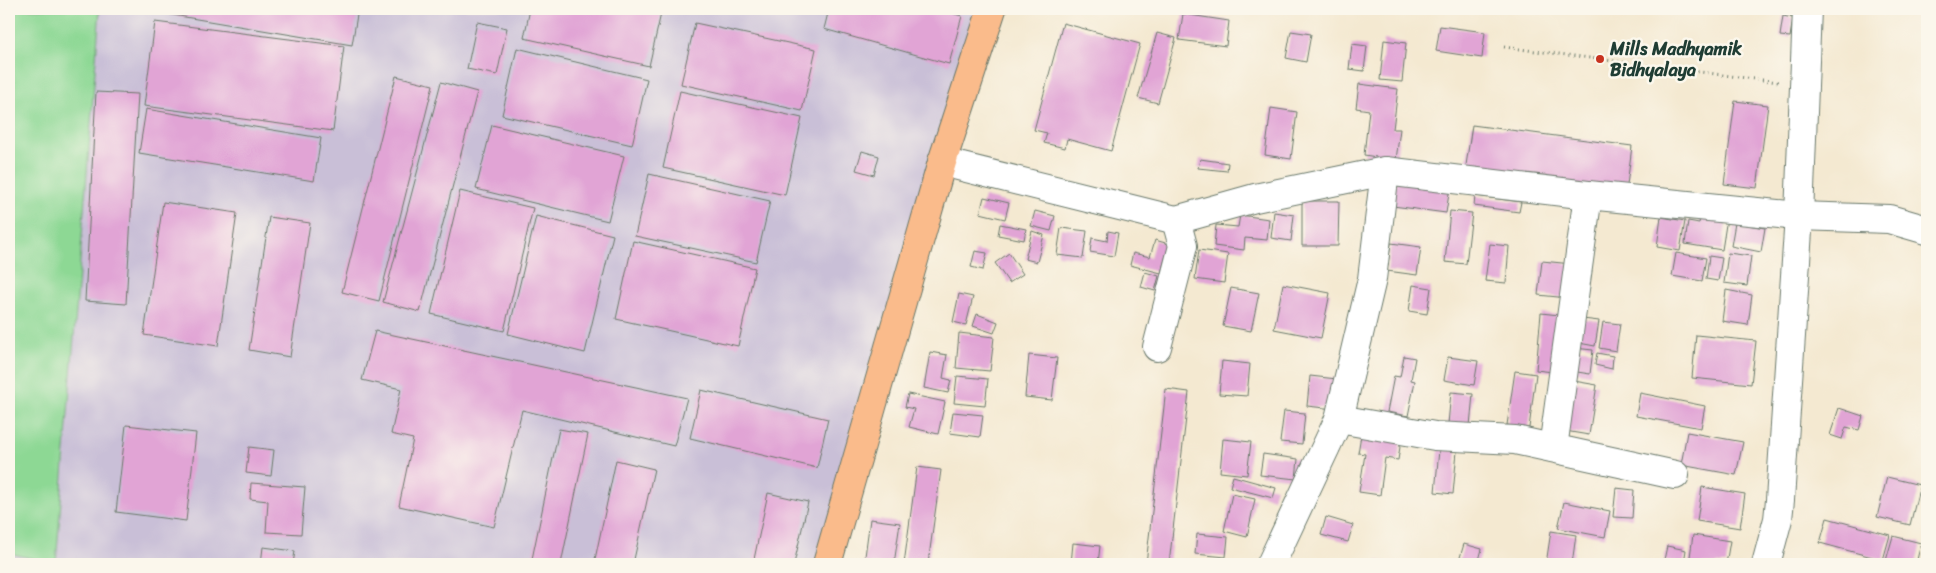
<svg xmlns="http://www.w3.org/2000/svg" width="1936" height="573" font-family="Sriracha,sans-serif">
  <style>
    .industrial { fill: #c9bfd7 }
    .green { fill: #8dd894; stroke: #568a64 }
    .building { fill: #e1a4d5 }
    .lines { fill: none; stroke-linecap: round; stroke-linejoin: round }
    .minor-casing { stroke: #6a796b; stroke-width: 30 }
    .primary-casing { stroke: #6a796b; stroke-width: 30 }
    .path { stroke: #6a796b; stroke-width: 3; stroke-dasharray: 1 4; stroke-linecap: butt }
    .minor { stroke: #fff; stroke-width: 28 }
    .primary { stroke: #fabb8b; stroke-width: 28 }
    .poi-dot { fill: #c8321e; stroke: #fbf7ec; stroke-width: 2 }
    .labels { text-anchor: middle; stroke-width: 5; stroke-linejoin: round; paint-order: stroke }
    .poi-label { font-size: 18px; font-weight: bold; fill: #1f3d34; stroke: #fbf7ec; text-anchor: start }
  </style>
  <rect width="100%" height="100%" fill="#fbf7ec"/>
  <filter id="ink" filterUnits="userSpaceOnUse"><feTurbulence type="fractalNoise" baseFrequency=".02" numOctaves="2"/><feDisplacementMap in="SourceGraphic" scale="10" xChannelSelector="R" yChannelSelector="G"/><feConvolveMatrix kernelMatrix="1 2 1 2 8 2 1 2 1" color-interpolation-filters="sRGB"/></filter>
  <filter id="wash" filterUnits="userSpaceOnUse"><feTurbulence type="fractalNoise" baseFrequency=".0096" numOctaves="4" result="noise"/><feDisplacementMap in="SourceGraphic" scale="20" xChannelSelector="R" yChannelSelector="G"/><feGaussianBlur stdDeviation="1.12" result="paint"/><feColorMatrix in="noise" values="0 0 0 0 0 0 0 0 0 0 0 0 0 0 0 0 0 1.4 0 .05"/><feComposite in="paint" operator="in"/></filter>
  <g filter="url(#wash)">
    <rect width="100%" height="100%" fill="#f4e9d1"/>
    <!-- industrial -->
    <g class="industrial">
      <polygon points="100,9 992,9 827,564 56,564"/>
      <polygon points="9,553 53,564 9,564"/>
    </g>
    <!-- green -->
    <polygon class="green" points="9,9 100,9 56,564 9,553"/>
    <g id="blocks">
      <!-- building -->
      <g class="building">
        <polygon points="156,9 358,9 352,45 155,12"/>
        <polygon points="530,9 662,9 649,66 524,38"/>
        <polygon points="829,9 937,9 962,16 949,64 824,29"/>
        <polygon points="1183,14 1229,21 1226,46 1179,40"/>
        <polygon points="1783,16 1793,18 1790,37 1780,36"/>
        <polygon points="155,22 344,46 333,131 144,106"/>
        <polygon points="477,22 507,28 497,75 467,69"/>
        <polygon points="695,23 816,49 802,111 681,84"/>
        <polygon points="1063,23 1140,44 1111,151 1067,139 1065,148 1044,143 1047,133 1034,130"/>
        <polygon points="1440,26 1485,32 1482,58 1436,51"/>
        <polygon points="1291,31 1311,34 1306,62 1286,58"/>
        <polygon points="1157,33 1176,38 1158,103 1138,98"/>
        <polygon points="1384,40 1406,43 1402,82 1380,80"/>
        <polygon points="1352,44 1367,46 1364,71 1349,69"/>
        <polygon points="517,48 647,79 632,145 502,115"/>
        <polygon points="396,76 433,85 379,301 342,292"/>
        <polygon points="441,82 477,92 420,312 383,302"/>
        <polygon points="1359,84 1398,89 1393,129 1400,129 1396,160 1364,155 1369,110 1356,108"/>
        <polygon points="680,91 802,118 785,195 663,168"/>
        <polygon points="96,92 138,94 126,304 85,301"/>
        <polygon points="1735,101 1768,105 1757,188 1724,184"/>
        <polygon points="1271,108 1297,112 1291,159 1265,155"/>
        <polygon points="146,109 321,138 314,181 139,153"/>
        <polygon points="492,125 624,156 608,221 476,189"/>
        <polygon points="1472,125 1632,146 1626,193 1465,172"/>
        <polygon points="862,151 879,156 874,175 856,170"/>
        <polygon points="1200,159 1228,163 1227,171 1198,168"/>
        <polygon points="649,174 770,201 756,262 635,236"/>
        <polygon points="1396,179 1450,187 1446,213 1393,206"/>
        <polygon points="460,191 533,208 504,331 431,314"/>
        <polygon points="1475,196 1521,202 1519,212 1474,206"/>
        <polygon points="984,197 1009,203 1005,219 980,213"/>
        <polygon points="1302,201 1339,201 1338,246 1302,246"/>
        <polygon points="163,202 237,213 218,346 144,335"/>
        <polygon points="1035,211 1055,216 1051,231 1031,226"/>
        <polygon points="1450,211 1472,213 1466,264 1445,262"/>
        <polygon points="1274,212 1294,215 1291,241 1271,238"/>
        <polygon points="1701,214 1727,218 1722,250 1685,244 1688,221 1699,223"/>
        <polygon points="1240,215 1269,219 1267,240 1245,238 1244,250 1214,246 1216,225 1238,227"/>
        <polygon points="536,216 613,235 585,353 508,334"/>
        <polygon points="269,217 310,223 290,357 249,350"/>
        <polygon points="1661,217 1685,221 1680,251 1657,247"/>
        <polygon points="1735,223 1765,228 1761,252 1731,246"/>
        <polygon points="1000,224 1026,229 1024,240 998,235"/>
        <polygon points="1061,228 1087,231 1083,258 1057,255"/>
        <polygon points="1032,231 1044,235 1037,262 1025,259"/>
        <polygon points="1108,231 1118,233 1114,256 1090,252 1092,238 1107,241"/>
        <polygon points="1155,240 1169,244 1161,273 1130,265 1133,253 1150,257"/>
        <polygon points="633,241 755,268 738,346 616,319"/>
        <polygon points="1391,243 1421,247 1417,275 1387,271"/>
        <polygon points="1490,244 1509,246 1506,283 1485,281"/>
        <polygon points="1199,250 1228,254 1224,283 1195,279"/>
        <polygon points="975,251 987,253 983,270 971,267"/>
        <polygon points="1009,253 1023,274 1009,283 995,263"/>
        <polygon points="1676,253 1706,258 1702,281 1672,276"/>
        <polygon points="1728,253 1751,256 1747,286 1724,283"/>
        <polygon points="1709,256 1722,258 1718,281 1706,279"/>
        <polygon points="1542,261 1572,264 1568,298 1538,295"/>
        <polygon points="1145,272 1159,276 1155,291 1141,287"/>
        <polygon points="1283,284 1330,293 1321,338 1274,329"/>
        <polygon points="1413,285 1431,288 1427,314 1409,311"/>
        <polygon points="1231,288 1259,293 1251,331 1223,326"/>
        <polygon points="1726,290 1752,295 1748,325 1722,321"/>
        <polygon points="959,294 973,297 966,325 953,322"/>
        <polygon points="1541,313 1559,315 1553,372 1536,370"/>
        <polygon points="977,314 998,322 994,333 973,326"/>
        <polygon points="1583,319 1599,321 1595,346 1579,343"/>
        <polygon points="1603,322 1620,324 1616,351 1599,348"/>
        <polygon points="375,331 687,398 674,446 522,410 494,527 399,506 413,439 391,434 401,389 362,380"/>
        <polygon points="959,333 994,337 990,371 956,368"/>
        <polygon points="1696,335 1756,341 1751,384 1692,378"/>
        <polygon points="1574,348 1593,350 1590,374 1571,371"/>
        <polygon points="930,352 947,355 943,378 951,380 948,393 924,388"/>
        <polygon points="1597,353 1613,356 1612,369 1595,365"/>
        <polygon points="1029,355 1057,358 1052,400 1025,397"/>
        <polygon points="1404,356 1415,358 1411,380 1415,381 1408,416 1387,412 1394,376 1400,377"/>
        <polygon points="1448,357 1478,361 1474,385 1444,380"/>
        <polygon points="1222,361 1250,364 1247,396 1219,394"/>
        <polygon points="1515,371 1536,374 1529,428 1507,425"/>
        <polygon points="957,376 988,379 985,406 954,403"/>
        <polygon points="1310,376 1337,379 1334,409 1307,406"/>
        <polygon points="1568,380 1597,385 1589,435 1559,430"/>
        <polygon points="1166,389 1189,392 1169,564 1146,564"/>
        <polygon points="701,390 828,419 817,468 690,438"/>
        <polygon points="1451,392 1473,394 1470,426 1448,424"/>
        <polygon points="1640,393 1705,406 1701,428 1636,416"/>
        <polygon points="908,394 945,402 938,434 909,427 914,409 905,407"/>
        <polygon points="1839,408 1863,416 1859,430 1846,427 1842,439 1830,435"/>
        <polygon points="1284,411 1305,413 1302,444 1280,442"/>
        <polygon points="953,412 983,415 980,437 950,433"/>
        <polygon points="126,425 196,433 186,521 116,512"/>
        <polygon points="559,429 588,434 561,564 531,564"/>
        <polygon points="1687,432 1743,442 1736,475 1681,465"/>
        <polygon points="1361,435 1401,440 1398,460 1385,458 1380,495 1359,492 1365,454 1358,453"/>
        <polygon points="1223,439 1251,442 1247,475 1220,472"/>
        <polygon points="249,447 274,450 271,476 246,473"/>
        <polygon points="1439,450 1457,451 1453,494 1435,492"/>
        <polygon points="1263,454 1298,459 1296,479 1260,475"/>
        <polygon points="616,460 654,469 633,564 594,564"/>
        <polygon points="917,467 941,470 928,564 904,564"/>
        <polygon points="1233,476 1276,488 1273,498 1230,487"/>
        <polygon points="1887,477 1920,485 1910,525 1877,517"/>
        <polygon points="251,483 305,487 301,534 266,532 268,501 250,499"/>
        <polygon points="1702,487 1745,494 1740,528 1697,521"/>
        <polygon points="1616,488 1634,490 1632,518 1613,517"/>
        <polygon points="768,493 808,502 794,564 753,564"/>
        <polygon points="1232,494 1255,499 1247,537 1224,531"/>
        <polygon points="1564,502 1610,511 1605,537 1558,528"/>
        <polygon points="1326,517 1353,525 1348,542 1321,535"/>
        <polygon points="1827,518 1890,535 1883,560 1820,543"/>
        <polygon points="870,519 900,523 894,564 864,564"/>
        <polygon points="1551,531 1576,535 1572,564 1546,564"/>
        <polygon points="1197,534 1228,537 1226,557 1195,554"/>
        <polygon points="1693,535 1730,541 1726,564 1689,564"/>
        <polygon points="1893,536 1921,543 1916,564 1885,564"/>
        <polygon points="1073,543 1100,546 1098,564 1071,564"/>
        <polygon points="1464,544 1482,549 1478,564 1458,564"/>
        <polygon points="1667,546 1686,550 1684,563 1664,560"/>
        <polygon points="263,547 295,551 293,564 261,564"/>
        <polygon points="1352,560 1369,563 1369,564 1351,564"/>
        <polygon points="1376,560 1392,563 1392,564 1375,564"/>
      </g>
    </g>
  </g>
  <g filter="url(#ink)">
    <use href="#blocks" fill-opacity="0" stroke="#6a796b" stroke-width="1"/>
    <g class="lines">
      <defs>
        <g id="minor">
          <polyline points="942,162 1176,220 1255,198 1385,171 1588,195 1799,216 1889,219 1927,230"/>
          <polyline points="1157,347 1183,246 1176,220"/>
          <polyline points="1339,419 1435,436 1515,440 1675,475"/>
          <polyline points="1553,448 1588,195"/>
          <polyline points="1271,564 1339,419 1372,279 1385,171"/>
          <polyline points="1766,564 1778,519 1780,500 1799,216 1807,9"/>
        </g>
        <polyline id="primary" points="827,564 942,162 992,9"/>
      </defs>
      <!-- minor casing -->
      <use href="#minor" class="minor-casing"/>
      <!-- primary casing -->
      <use href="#primary" class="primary-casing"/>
      <!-- path -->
      <polyline class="path" points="1504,47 1778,82"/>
      <!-- minor -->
      <use href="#minor" class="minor"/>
      <!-- primary -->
      <use href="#primary" class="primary"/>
    </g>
  </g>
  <!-- markers -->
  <circle class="poi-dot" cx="1600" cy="59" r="5"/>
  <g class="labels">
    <!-- poi labels -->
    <g class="poi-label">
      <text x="1610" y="55">Mills Madhyamik<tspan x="1610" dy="21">Bidhyalaya</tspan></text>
    </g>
  </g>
  <!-- margin -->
  <rect width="1936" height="573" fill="none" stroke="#fbf7ec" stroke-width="30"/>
</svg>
